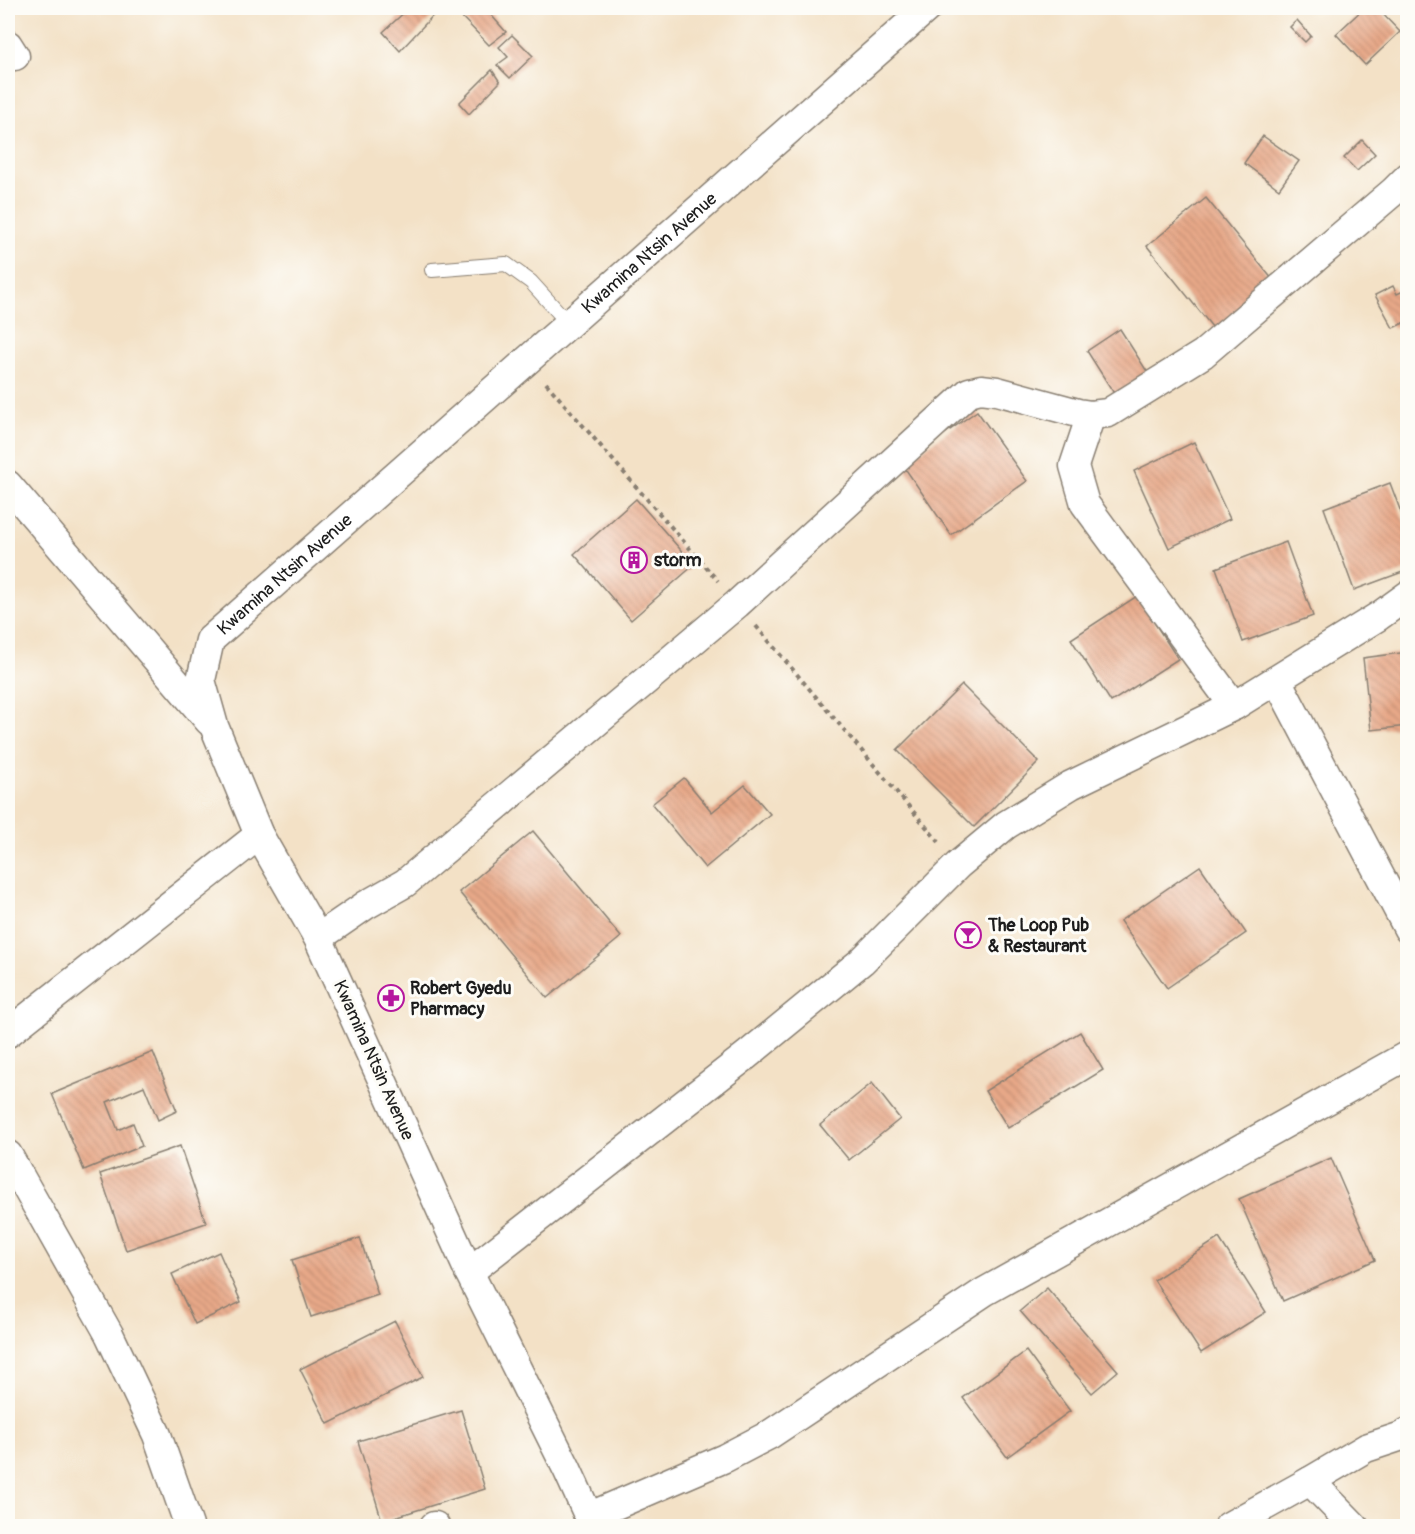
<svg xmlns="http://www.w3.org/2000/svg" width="1415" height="1534" font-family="Pangolin,sans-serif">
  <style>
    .building { fill: url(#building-back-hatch) }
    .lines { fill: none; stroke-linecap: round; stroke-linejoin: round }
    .service-casing { stroke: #887e71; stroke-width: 16 }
    .minor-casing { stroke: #887e71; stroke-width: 31 }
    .path { stroke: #887e71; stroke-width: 4; stroke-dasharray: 4.5 4.5; stroke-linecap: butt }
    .service { stroke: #fff; stroke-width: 14 }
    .minor { stroke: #fff; stroke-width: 28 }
    .labels { text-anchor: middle; stroke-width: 6; stroke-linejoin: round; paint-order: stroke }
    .street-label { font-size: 18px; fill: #1c1c1c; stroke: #fdfcf7 }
    .poi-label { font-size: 18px; font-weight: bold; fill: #1c1c1c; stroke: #fdfcf7; text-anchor: start }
  </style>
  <defs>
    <pattern id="building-back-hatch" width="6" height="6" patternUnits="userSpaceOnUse" patternTransform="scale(1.5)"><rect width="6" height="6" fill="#e7a888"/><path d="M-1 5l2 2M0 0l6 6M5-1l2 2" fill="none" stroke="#c69075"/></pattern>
  </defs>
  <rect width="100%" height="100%" fill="#fdfcf7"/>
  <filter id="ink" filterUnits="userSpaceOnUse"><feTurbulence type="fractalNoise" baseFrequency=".0167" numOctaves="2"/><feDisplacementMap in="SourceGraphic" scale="12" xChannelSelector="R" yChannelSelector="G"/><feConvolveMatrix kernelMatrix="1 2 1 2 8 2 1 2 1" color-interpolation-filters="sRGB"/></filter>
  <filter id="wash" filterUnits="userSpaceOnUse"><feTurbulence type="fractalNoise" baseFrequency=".008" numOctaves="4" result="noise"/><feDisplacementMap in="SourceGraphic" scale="24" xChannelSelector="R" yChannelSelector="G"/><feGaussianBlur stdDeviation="1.35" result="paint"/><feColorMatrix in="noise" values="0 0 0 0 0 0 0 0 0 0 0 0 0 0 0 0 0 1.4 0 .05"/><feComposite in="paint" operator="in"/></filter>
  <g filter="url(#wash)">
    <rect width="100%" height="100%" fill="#f3e1c6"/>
    <g id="blocks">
      <!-- building -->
      <g class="building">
        <polygon points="409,8 440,8 400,51 383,32"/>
        <polygon points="453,8 485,8 506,32 489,45"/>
        <polygon points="1364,8 1377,8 1400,32 1365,65 1336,34"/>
        <polygon points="1297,20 1311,36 1305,42 1290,27"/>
        <polygon points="512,35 533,56 510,78 497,65 508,57 499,47"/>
        <polygon points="492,70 500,82 469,114 459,103"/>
        <polygon points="1263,136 1299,161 1279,189 1244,163"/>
        <polygon points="1362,140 1375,154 1357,171 1344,158"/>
        <polygon points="1206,198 1277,285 1217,333 1147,246"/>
        <polygon points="1393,286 1397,294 1408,289 1408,321 1393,328 1375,295"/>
        <polygon points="1120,329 1148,373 1115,395 1087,351"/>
        <polygon points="977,411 1027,481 951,535 902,464"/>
        <polygon points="1194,442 1230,519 1169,548 1134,471"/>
        <polygon points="1390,483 1408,531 1408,570 1354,590 1324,508"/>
        <polygon points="636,499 694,565 631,620 574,554"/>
        <polygon points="1286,542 1313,616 1243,642 1216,568"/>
        <polygon points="1137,596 1178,659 1111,702 1071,639"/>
        <polygon points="1408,652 1408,726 1371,730 1363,658"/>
        <polygon points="962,685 1039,762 974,827 897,750"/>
        <polygon points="684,778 712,812 745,785 770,814 705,868 652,804"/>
        <polygon points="533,831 621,937 547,998 459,892"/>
        <polygon points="1200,866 1246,933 1167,988 1120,921"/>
        <polygon points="1080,1032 1103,1070 1008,1128 985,1091"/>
        <polygon points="153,1052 177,1111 158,1120 144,1086 107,1102 118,1130 133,1123 142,1146 84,1170 52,1094"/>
        <polygon points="872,1083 900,1119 849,1160 820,1125"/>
        <polygon points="180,1146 206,1223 126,1250 100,1174"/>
        <polygon points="1331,1158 1375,1260 1283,1301 1239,1199"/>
        <polygon points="360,1238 378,1295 311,1317 292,1260"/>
        <polygon points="1219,1238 1266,1312 1201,1353 1154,1280"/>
        <polygon points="219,1252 241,1302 195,1324 172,1274"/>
        <polygon points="1047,1288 1118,1371 1092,1393 1020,1311"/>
        <polygon points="395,1321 423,1377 328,1424 300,1369"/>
        <polygon points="1026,1351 1070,1411 1007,1457 963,1398"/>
        <polygon points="461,1410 485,1489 382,1521 358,1441"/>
      </g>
    </g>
  </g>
  <g filter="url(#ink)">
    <use href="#blocks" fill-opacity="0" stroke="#887e71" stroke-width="1.5"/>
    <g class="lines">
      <defs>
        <polyline id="service" points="432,270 506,264 531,282 570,325"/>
        <g id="minor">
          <polyline points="8,45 15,56"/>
          <polyline points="1091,415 1074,466 1085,504 1234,706"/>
          <polyline points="8,485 209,721"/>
          <polyline points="1277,680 1408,929"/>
          <polyline points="318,938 366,905 405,883 737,604 969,392 981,389 997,391 1078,413 1091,415 1108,413 1203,354 1394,191 1408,177"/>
          <polyline points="8,1033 259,835"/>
          <polyline points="8,1155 109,1334 157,1435 189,1526"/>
          <polyline points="469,1272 747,1055 862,961 958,865 1006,825 1071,785 1234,706 1379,616 1408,595"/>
          <polyline points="1310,1481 1366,1448 1402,1436 1408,1432"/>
          <polyline points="588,1517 725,1458 769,1435 984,1292 1408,1055"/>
          <polyline points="434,1526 435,1526"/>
          <path id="s1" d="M593,1526L567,1469L469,1272L318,938L259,835L214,726L201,680L210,640L927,8"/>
          <polyline points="1229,1526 1310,1481 1354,1526"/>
        </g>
      </defs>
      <!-- service casing -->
      <use href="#service" class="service-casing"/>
      <!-- minor casing -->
      <use href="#minor" class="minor-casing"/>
      <!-- path -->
      <g class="path">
        <polyline points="546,383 718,581"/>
        <polyline points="756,626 939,842"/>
      </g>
      <!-- service -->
      <use href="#service" class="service"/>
      <!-- minor -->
      <use href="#minor" class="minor"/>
    </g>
  </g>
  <!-- icons -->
  <defs>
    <symbol id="building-ring" viewBox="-11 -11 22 22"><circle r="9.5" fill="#fdfcf7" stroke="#b5179e" stroke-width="1.5"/><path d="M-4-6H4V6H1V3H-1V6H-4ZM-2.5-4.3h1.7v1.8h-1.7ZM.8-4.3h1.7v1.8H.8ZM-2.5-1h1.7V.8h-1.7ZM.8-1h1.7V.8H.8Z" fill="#b5179e"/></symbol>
    <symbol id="bar-ring" viewBox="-11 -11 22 22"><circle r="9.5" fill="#fdfcf7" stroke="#b5179e" stroke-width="1.5"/><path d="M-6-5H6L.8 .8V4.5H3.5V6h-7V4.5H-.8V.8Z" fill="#b5179e"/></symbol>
    <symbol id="pharmacy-ring" viewBox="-11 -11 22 22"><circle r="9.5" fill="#fdfcf7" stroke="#b5179e" stroke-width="1.5"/><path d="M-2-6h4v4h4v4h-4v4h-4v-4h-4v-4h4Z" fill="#b5179e"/></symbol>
  </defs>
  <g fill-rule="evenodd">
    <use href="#building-ring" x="619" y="545" width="30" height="30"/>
    <use href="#bar-ring" x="953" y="920" width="30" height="30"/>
    <use href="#pharmacy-ring" x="376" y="983" width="30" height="30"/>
  </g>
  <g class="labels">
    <!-- street labels -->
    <g class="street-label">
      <text dy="6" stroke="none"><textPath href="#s1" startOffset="1560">Kwamina Ntsin Avenue</textPath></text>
      <text dy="6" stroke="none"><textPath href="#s1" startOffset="1074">Kwamina Ntsin Avenue</textPath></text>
      <text transform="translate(374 1060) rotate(66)" y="6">Kwamina Ntsin Avenue</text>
    </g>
    <!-- poi labels -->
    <g class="poi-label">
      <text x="654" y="566">storm</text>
      <text x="988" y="931">The Loop Pub<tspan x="988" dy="21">&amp; Restaurant</tspan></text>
      <text x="410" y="994">Robert Gyedu<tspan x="410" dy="21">Pharmacy</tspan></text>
    </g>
  </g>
  <!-- margin -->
  <rect width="1415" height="1534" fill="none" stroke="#fdfcf7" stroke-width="30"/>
</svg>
